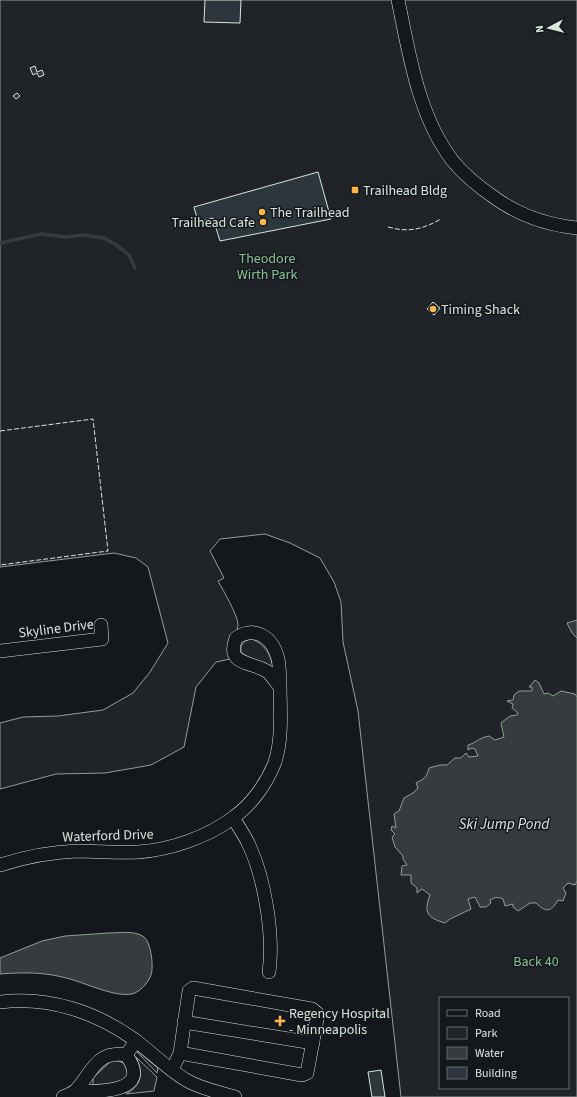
<svg xmlns="http://www.w3.org/2000/svg" width="577" height="1097" font-family="'Source Sans 3',sans-serif">
  <style>
    .green { fill: #202428; stroke: #939e99; fill-rule: evenodd }
    .water { fill: #363b3e; stroke: #939e99 }
    .lines { fill: none; stroke-linecap: round; stroke-linejoin: round }
    .stream { stroke: #363b3e; stroke-width: 3.5 }
    .building { fill: #2c363c; stroke: #d8e6dc }
    .minor-casing { stroke: #d8e6dc; stroke-width: 14 }
    .minor { stroke: #14181c; stroke-width: 13 }
    .fence { stroke: #d8e6dc; stroke-width: 1; stroke-dasharray: 5 2; stroke-linecap: butt }
    .poi-dot { fill: #ffb74d; stroke: #14181c; stroke-width: 1.5 }
    .labels { text-anchor: middle; stroke-width: 3; stroke-linejoin: round; paint-order: stroke }
    .poi-label { font-size: 14px; fill: #d8e6dc; stroke: #14181c; text-anchor: start }
    .park-label { font-size: 14px; fill: #8ac095; stroke: #14181c }
    .street-label { font-size: 14px; fill: #d8e6dc; stroke: #14181c }
    .water-label { font-size: 15px; font-style: italic; fill: #d8e6dc; stroke: #14181c }
  </style>
  <rect width="100%" height="100%" fill="#14181c"/>
  <!-- green -->
  <g class="green">
    <path d="M0,0H577V1097H401L358,711L343,642L341,602L334,582L320,558L290,543L265,534L220,539L210,551L224,578L218,581C223,590 238,616 238,624C238,636 222,645 230,659L216,662L196,687L184,747L151,765L105,773L56,774L0,789V723L23,717L58,716L103,710L133,693L150,672L168,643L148,567L136,558L114,553L0,567ZM440,998H568V1088H440Z"/>
    <path d="M252,639C265,644 271,655 273,668L245,655L241,652C240,644 244,640 252,639Z"/>
    <polygon points="136,1050 158,1068 157,1073 136,1051"/>
    <path d="M136,1057L157,1077L154,1091L126,1094C142,1085 144,1073 136,1057Z"/>
    <path d="M112,1060C125,1062 125,1062 128,1074L124,1081L96,1086L93,1085V1078Z"/>
  </g>
  <!-- water -->
  <g class="water">
    <polygon points="577,620 577,638 572,633 567,623"/>
    <path d="M535,680L539,683L544,694L548,693L553,696L561,691L575,694L577,697V881L575,885L568,883L563,888L566,893L563,901L558,900C551,913 545,912 536,903H530L518,911L513,907V904L505,906L503,899C498,897 495,897 490,900L491,903L486,907H480L475,897L468,899L471,909L450,919L445,923C428,918 423,913 430,895L422,889L417,893V888L411,883V875H401L402,866L407,865L403,859V856L395,847L392,837L395,834L391,830L392,826L396,828L394,814L399,811L404,798L413,793L418,788L416,783C424,779 427,777 429,768L440,765H447L455,758H461L466,753L469,757L478,756L475,749L472,748L468,750V745C476,743 478,738 489,736L495,740L504,737L501,723L510,716L517,715L518,713L512,708L513,704L507,701L513,700L514,695L519,691H532V687H529Z"/>
    <path d="M108,933C119,933 135,930 144,937C151,942 154,967 151,975C148,983 140,992 132,994C114,997 88,984 70,979C45,972 26,972 0,974V958L42,941L65,936Z"/>
  </g>
  <g class="lines">
    <!-- stream -->
    <polyline class="stream" points="0,243 41,234 66,237 83,235 104,238 115,244 129,255 135,268"/>
  </g>
  <!-- building -->
  <g class="building">
    <polygon points="205,0 241,0 240,23 204,22"/>
    <polygon points="35,66 37,72 42,70 44,75 39,77 37,73 33,75 30,68"/>
    <polygon points="17,93 20,96 16,99 13,96"/>
    <polygon points="318,172 331,219 220,241 213,218 198,222 194,207"/>
    <polygon points="433,302 440,308 434,315 427,309"/>
    <polygon points="381,1070 385,1097 372,1097 368,1072"/>
  </g>
  <g class="lines">
    <defs>
      <g id="minor">
        <path d="M398,0C409,53 418,115 452,160C464,175 479,187 495,198C519,215 548,225 577,228"/>
        <polyline points="0,651 102,639 101,625"/>
        <path d="M233,818C239,827 245,836 249,845C265,879 274,936 269,972"/>
        <path d="M0,865C25,857 51,852 77,851C98,851 118,853 138,852C170,850 208,837 234,817C252,804 267,783 275,762C283,737 280,709 280,683C279,675 280,667 278,659C273,638 256,625 236,638C225,667 253,661 268,672C272,676 276,682 280,687"/>
        <path d="M0,1002C49,996 96,1012 135,1040C152,1053 168,1069 186,1080C201,1089 219,1092 235,1097"/>
        <polyline points="184,1022 313,1043"/>
        <polyline points="172,1070 180,1053 189,991 193,988 312,1009 318,1014 307,1073 302,1075 180,1053"/>
        <path d="M76,1091C98,1092 154,1093 126,1055"/>
        <path d="M63,1097C67,1095 73,1093 76,1090C92,1073 96,1050 126,1055L136,1041"/>
      </g>
    </defs>
    <!-- minor casing -->
    <use href="#minor" class="minor-casing"/>
    <!-- minor -->
    <use href="#minor" class="minor"/>
    <!-- fence -->
    <g class="fence">
      <path d="M388,227C409,233 423,229 441,219"/>
      <polyline points="0,431 93,419 108,551 0,565"/>
    </g>
  </g>
  <!-- markers -->
  <g class="poi-dot">
    <rect x="351" y="186" width="8" height="8" rx="2"/>
    <circle cx="262" cy="212" r="4"/>
    <circle cx="263" cy="222" r="4"/>
    <circle cx="433" cy="309" r="4"/>
    <path d="M278 1015h4v4h4v4h-4v4h-4v-4h-4v-4h4z"/>
  </g>
  <g class="labels">
    <!-- poi labels -->
    <g class="poi-label">
      <text x="363" y="195">Trailhead Bldg</text>
      <text x="270" y="217">The Trailhead</text>
      <text x="255" y="227" text-anchor="end">Trailhead Cafe</text>
      <text x="441" y="314">Timing Shack</text>
      <text x="289" y="1018">Regency Hospital<tspan x="289" dy="16">- Minneapolis</tspan></text>
    </g>
    <!-- park labels -->
    <g class="park-label">
      <text x="267" y="263">Theodore<tspan x="267" dy="16">Wirth Park</tspan></text>
      <text x="536" y="966">Back 40</text>
    </g>
    <!-- street labels -->
    <g class="street-label">
      <text transform="translate(56 628) rotate(-7)" y="5">Skyline Drive</text>
      <text transform="translate(108 835) rotate(-2)" y="5">Waterford Drive</text>
    </g>
    <!-- water labels -->
    <g class="water-label">
      <text x="504" y="829">Ski Jump Pond</text>
    </g>
  </g>
  <!-- legend -->
  <rect x="439" y="997" width="130" height="92" fill="#14181c" stroke="#626a69"/>
  <rect x="447" y="1010" width="20" height="6" fill="#14181c" stroke="#626a69"/>
  <text x="475" y="1017" font-size="12" fill="#d8e6dc">Road</text>
  <rect x="447" y="1027" width="20" height="12" fill="#202428" stroke="#626a69"/>
  <text x="475" y="1037" font-size="12" fill="#d8e6dc">Park</text>
  <rect x="447" y="1047" width="20" height="12" fill="#363b3e" stroke="#626a69"/>
  <text x="475" y="1057" font-size="12" fill="#d8e6dc">Water</text>
  <rect x="447" y="1067" width="20" height="12" fill="#2c363c" stroke="#626a69"/>
  <text x="475" y="1077" font-size="12" fill="#d8e6dc">Building</text>
  <!-- north arrow -->
  <g transform="translate(549 28) rotate(263)" stroke="#14181c" stroke-width="3" paint-order="stroke">
  <path d="M0-3L7 15L0 10L-7 15Z" fill="#d8e6dc"/>
  <text y="-6" font-size="11" font-weight="bold" text-anchor="middle" fill="#d8e6dc">N</text>
  </g>
</svg>
